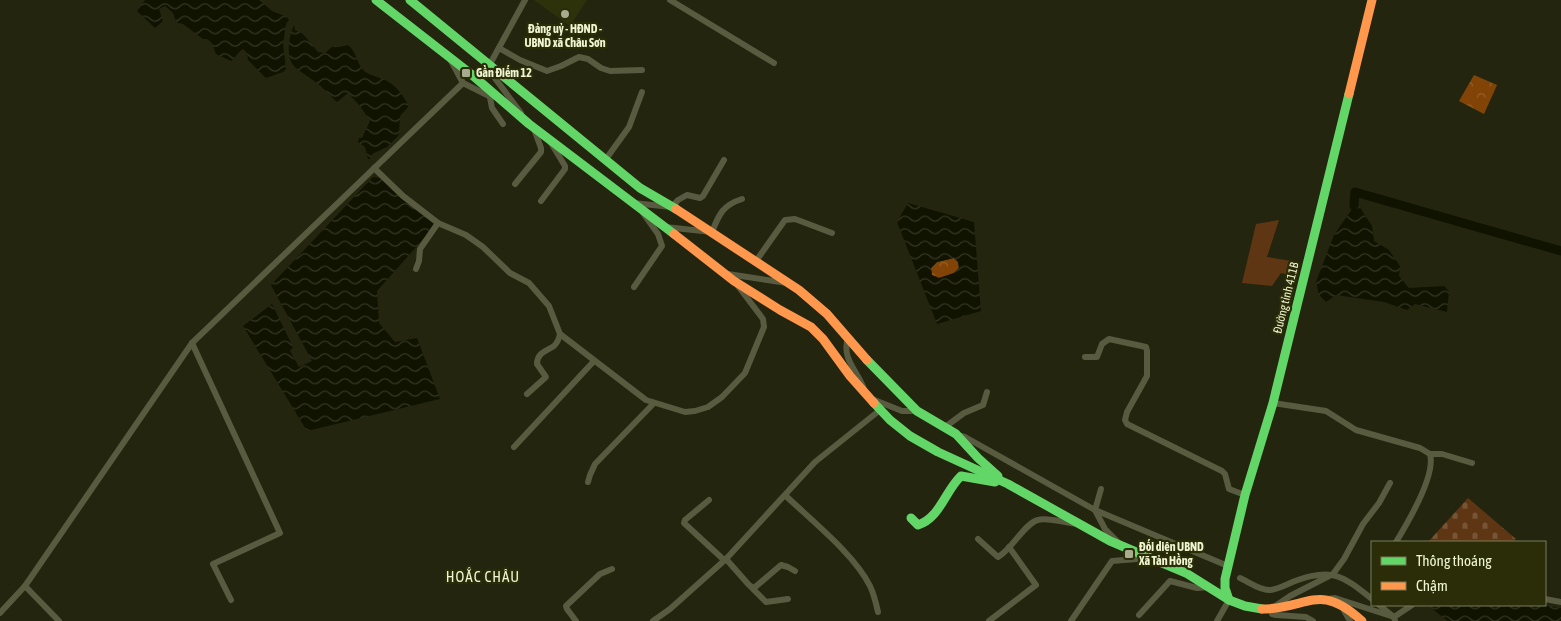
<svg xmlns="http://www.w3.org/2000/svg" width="1561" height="621" font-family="'Asap Condensed',sans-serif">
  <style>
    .built { fill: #2e320a }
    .grass { fill: #5f3614 }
    .forest { fill: url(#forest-crowns) }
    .cemetery { fill: url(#cemetery-stones) }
    .water { fill: url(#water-waves); fill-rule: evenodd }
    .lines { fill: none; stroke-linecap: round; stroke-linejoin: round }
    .canal { stroke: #111301; stroke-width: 9 }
    .street { stroke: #585b40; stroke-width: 6 }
    .fast { stroke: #63d668; stroke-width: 9 }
    .slow { stroke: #ff974d; stroke-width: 9 }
    .poi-dot { fill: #a8ac8e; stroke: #2a2d07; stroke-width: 2 }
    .labels { text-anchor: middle; stroke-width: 4.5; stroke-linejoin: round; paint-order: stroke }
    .poi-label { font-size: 12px; font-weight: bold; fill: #f0f5d2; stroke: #2a2d07; text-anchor: start }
    .street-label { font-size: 12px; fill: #f0f5d2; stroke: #2a2d07 }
    .quarter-label { font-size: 15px; letter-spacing: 1px; fill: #f0f5d2; stroke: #2a2d07 }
  </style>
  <defs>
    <pattern id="forest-crowns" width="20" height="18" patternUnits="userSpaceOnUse" patternTransform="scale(1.25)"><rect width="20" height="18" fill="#824406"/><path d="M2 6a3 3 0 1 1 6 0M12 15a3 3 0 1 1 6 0" fill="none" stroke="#946029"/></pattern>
    <pattern id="cemetery-stones" width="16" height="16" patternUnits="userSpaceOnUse" patternTransform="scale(1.25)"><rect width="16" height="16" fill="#5f3614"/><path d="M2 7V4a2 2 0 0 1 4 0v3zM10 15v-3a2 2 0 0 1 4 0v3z" fill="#765435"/></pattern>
    <pattern id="water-waves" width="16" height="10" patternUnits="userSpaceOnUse" patternTransform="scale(1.25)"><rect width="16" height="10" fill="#111301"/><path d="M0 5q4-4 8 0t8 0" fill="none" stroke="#343625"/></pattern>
  </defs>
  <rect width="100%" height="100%" fill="#23250f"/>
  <!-- built -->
  <polygon class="built" points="534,0 587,0 570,26"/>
  <!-- grass -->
  <polygon class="grass" points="1279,220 1267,257 1292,261 1289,275 1281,273 1272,286 1242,283 1256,224"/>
  <!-- forest -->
  <g class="forest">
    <polygon points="1474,75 1497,85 1484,114 1459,101"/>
    <polygon points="954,258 958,262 959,268 954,273 939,278 932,275 931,268 937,262"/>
  </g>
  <!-- cemetery -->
  <polygon class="cemetery" points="1468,498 1516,539 1513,542 1428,542"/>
  <!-- water -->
  <g class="water">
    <path d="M145,0H259L272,11L290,18L286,24L283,44L286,69L283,72L266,78L248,60L247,53L243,49C237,53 236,57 231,61L216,54L211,42L207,39H203L183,24L178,23L175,19L173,13L165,6L159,9L163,21L155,28L137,11Z"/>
    <path d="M294,25L295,30L303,34L318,52L325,53L333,46L339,47L348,45C357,52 356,63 364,71C369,75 376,76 382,79C395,83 402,94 409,106L400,116L399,135L387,147L372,154L370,159H368L365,147L358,142L359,138H362L370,121L360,106L348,93L337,102C329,95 323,87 314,81C308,76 300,72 295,67C285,57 289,36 294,25Z"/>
    <polygon points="373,177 381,178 435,220 434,227 377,291 379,323 395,342 417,338 440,399 307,431 243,326 272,304 293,347 290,351 299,367 312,361 271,285"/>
    <path d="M908,203L974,222L981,311L937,324L897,222ZM954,258L958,262L959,268L954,273L939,278L932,275L931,268L937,262Z"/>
    <polygon points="1354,206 1359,206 1372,226 1374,241 1389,250 1400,266 1399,276 1409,288 1444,286 1449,291 1447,312 1415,304 1407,310 1384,302 1336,295 1326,302 1319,295 1316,282 1334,235"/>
    <polygon points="1427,605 1544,605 1561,608 1561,621 1448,621"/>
  </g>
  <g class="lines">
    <!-- canal -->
    <polyline class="canal" points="1354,206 1355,192 1561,251"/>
    <!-- street -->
    <g class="street">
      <polyline points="670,0 774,63"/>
      <polyline points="499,48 520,60 547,71 561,66 579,57 588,59 601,68 610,71 642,70"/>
      <polyline points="450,59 463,83 489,96"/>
      <polyline points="489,92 492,108 503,124"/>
      <polyline points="521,113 494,77 490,64 525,0"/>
      <polyline points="606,159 629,127 642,92"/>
      <polyline points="374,168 403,196 438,223 466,235 483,247 510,273 529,283 549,306 560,334 646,400 685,412 695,411 708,407 722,397 745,373 764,327 763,319 738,286"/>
      <polyline points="515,184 541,152 541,148 534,129"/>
      <polyline points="541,201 565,169 565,166 551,143"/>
      <polyline points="633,203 672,207 678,200 687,195 700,198 703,196 724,160"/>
      <path d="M665,227L712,232C719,214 723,205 742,199"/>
      <polyline points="756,261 785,220 795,219 832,233"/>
      <polyline points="416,269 419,261 420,249 438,223"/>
      <polyline points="728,274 787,283"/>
      <polyline points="634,287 662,246 658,234 643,213"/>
      <path d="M848,338C841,359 858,371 864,389"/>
      <polyline points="192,343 280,533 213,564 231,600"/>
      <polyline points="1085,357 1097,357 1102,344 1109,339 1146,347 1147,351 1147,376 1127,412 1125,420 1127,424 1222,471 1225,474 1229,489 1245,495"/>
      <path d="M527,394L546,377L537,364C537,353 546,351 554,346C557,343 559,339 560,334"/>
      <polyline points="872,399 902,411 917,411"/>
      <path d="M1273,403L1326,411L1356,430L1420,448L1430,454C1436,475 1407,524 1396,542"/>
      <polyline points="945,427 964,413 983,405 987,392"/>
      <polyline points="957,435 965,437 1095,510 1228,566"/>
      <polyline points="514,447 594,361"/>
      <polyline points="1430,454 1442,454 1472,463"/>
      <polyline points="588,482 590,475 595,464 654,403"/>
      <polyline points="1101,489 1095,510 1105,529 1119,543"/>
      <path d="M786,496C811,520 855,555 870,586C874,594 876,603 878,612"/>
      <polyline points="709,500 685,520 684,523 724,560"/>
      <path d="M978,539L998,557C1011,550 1026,522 1038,520C1046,517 1067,523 1077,524"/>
      <polyline points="726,559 749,585 754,588 781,565 788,567 795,571"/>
      <path d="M1240,578C1249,582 1259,590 1269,590C1277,590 1287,584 1295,581C1332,567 1343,576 1372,599"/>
      <polyline points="25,586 59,621"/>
      <polyline points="751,587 766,602 788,599"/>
      <polyline points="1328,599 1335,598 1394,617 1395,621"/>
      <polyline points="1545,599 1561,602"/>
      <polyline points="1379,605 1394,617 1412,605"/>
      <polyline points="1342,607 1350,621"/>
      <polyline points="0,613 25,586 192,343 463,83"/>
      <polyline points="1139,615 1170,581 1197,588 1210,587"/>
      <polyline points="576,621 567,609 566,606 600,574 612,569"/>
      <polyline points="653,621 670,609 726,559 815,462 880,410"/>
      <polyline points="989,621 1036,585 1009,547"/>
      <polyline points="1071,621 1112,561 1150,558"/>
      <polyline points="1217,621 1229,600"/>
      <polyline points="1313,621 1306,617 1276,615 1272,614 1271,609 1290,596 1333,574 1344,559 1363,524 1379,503 1390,483"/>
    </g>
    <!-- fast -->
    <g class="fast">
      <polyline points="376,0 471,74 529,124 674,234"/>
      <polyline points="410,0 640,188 676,209"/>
      <polyline points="867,360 917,411 956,434 978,458 998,476"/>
      <polyline points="874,403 890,420 910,436 938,452 1008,484 1110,541 1186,573 1229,600 1245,606 1262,609"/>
      <path d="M911,518L918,525C940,518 945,491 961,476L995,482"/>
      <polyline points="1229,600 1225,588 1225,579 1245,495 1273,403 1349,94"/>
    </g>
    <!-- slow -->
    <g class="slow">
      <polyline points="1349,94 1372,0"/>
      <polyline points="676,209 799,290 827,314 867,360"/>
      <polyline points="674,234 734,281 780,310 811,327 823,339 850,376 874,403"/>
      <path d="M1262,609C1308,609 1319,581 1362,621"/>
    </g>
  </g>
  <!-- markers -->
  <g class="poi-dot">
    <circle cx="565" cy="14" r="5"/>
    <rect x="461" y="68" width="10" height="10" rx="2.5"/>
    <rect x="1124" y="549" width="10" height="10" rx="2.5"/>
  </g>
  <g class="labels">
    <!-- poi labels -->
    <g class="poi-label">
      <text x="565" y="33" text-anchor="middle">Đảng uỷ - HĐND -<tspan x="565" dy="14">UBND xã Châu Sơn</tspan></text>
      <text x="476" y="77">Gần Điếm 12</text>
      <text x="1139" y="551">Đối diện UBND<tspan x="1139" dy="14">Xã Tản Hồng</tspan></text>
    </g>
    <!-- street labels -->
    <g class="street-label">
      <text transform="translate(1286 298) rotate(-76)" y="4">Đường tỉnh 411B</text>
    </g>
    <!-- quarter labels -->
    <g class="quarter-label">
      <text x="483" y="582">HOẮC CHÂU</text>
    </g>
  </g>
  <!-- legend -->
  <rect x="1371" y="541" width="175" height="65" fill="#2a2d07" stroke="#797d58"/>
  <rect x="1381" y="557" width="25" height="8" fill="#63d668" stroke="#797d58"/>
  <text x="1416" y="566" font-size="15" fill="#f0f5d2">Thông thoáng</text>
  <rect x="1381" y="582" width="25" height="8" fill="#ff974d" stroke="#797d58"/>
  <text x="1416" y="591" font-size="15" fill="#f0f5d2">Chậm</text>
</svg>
